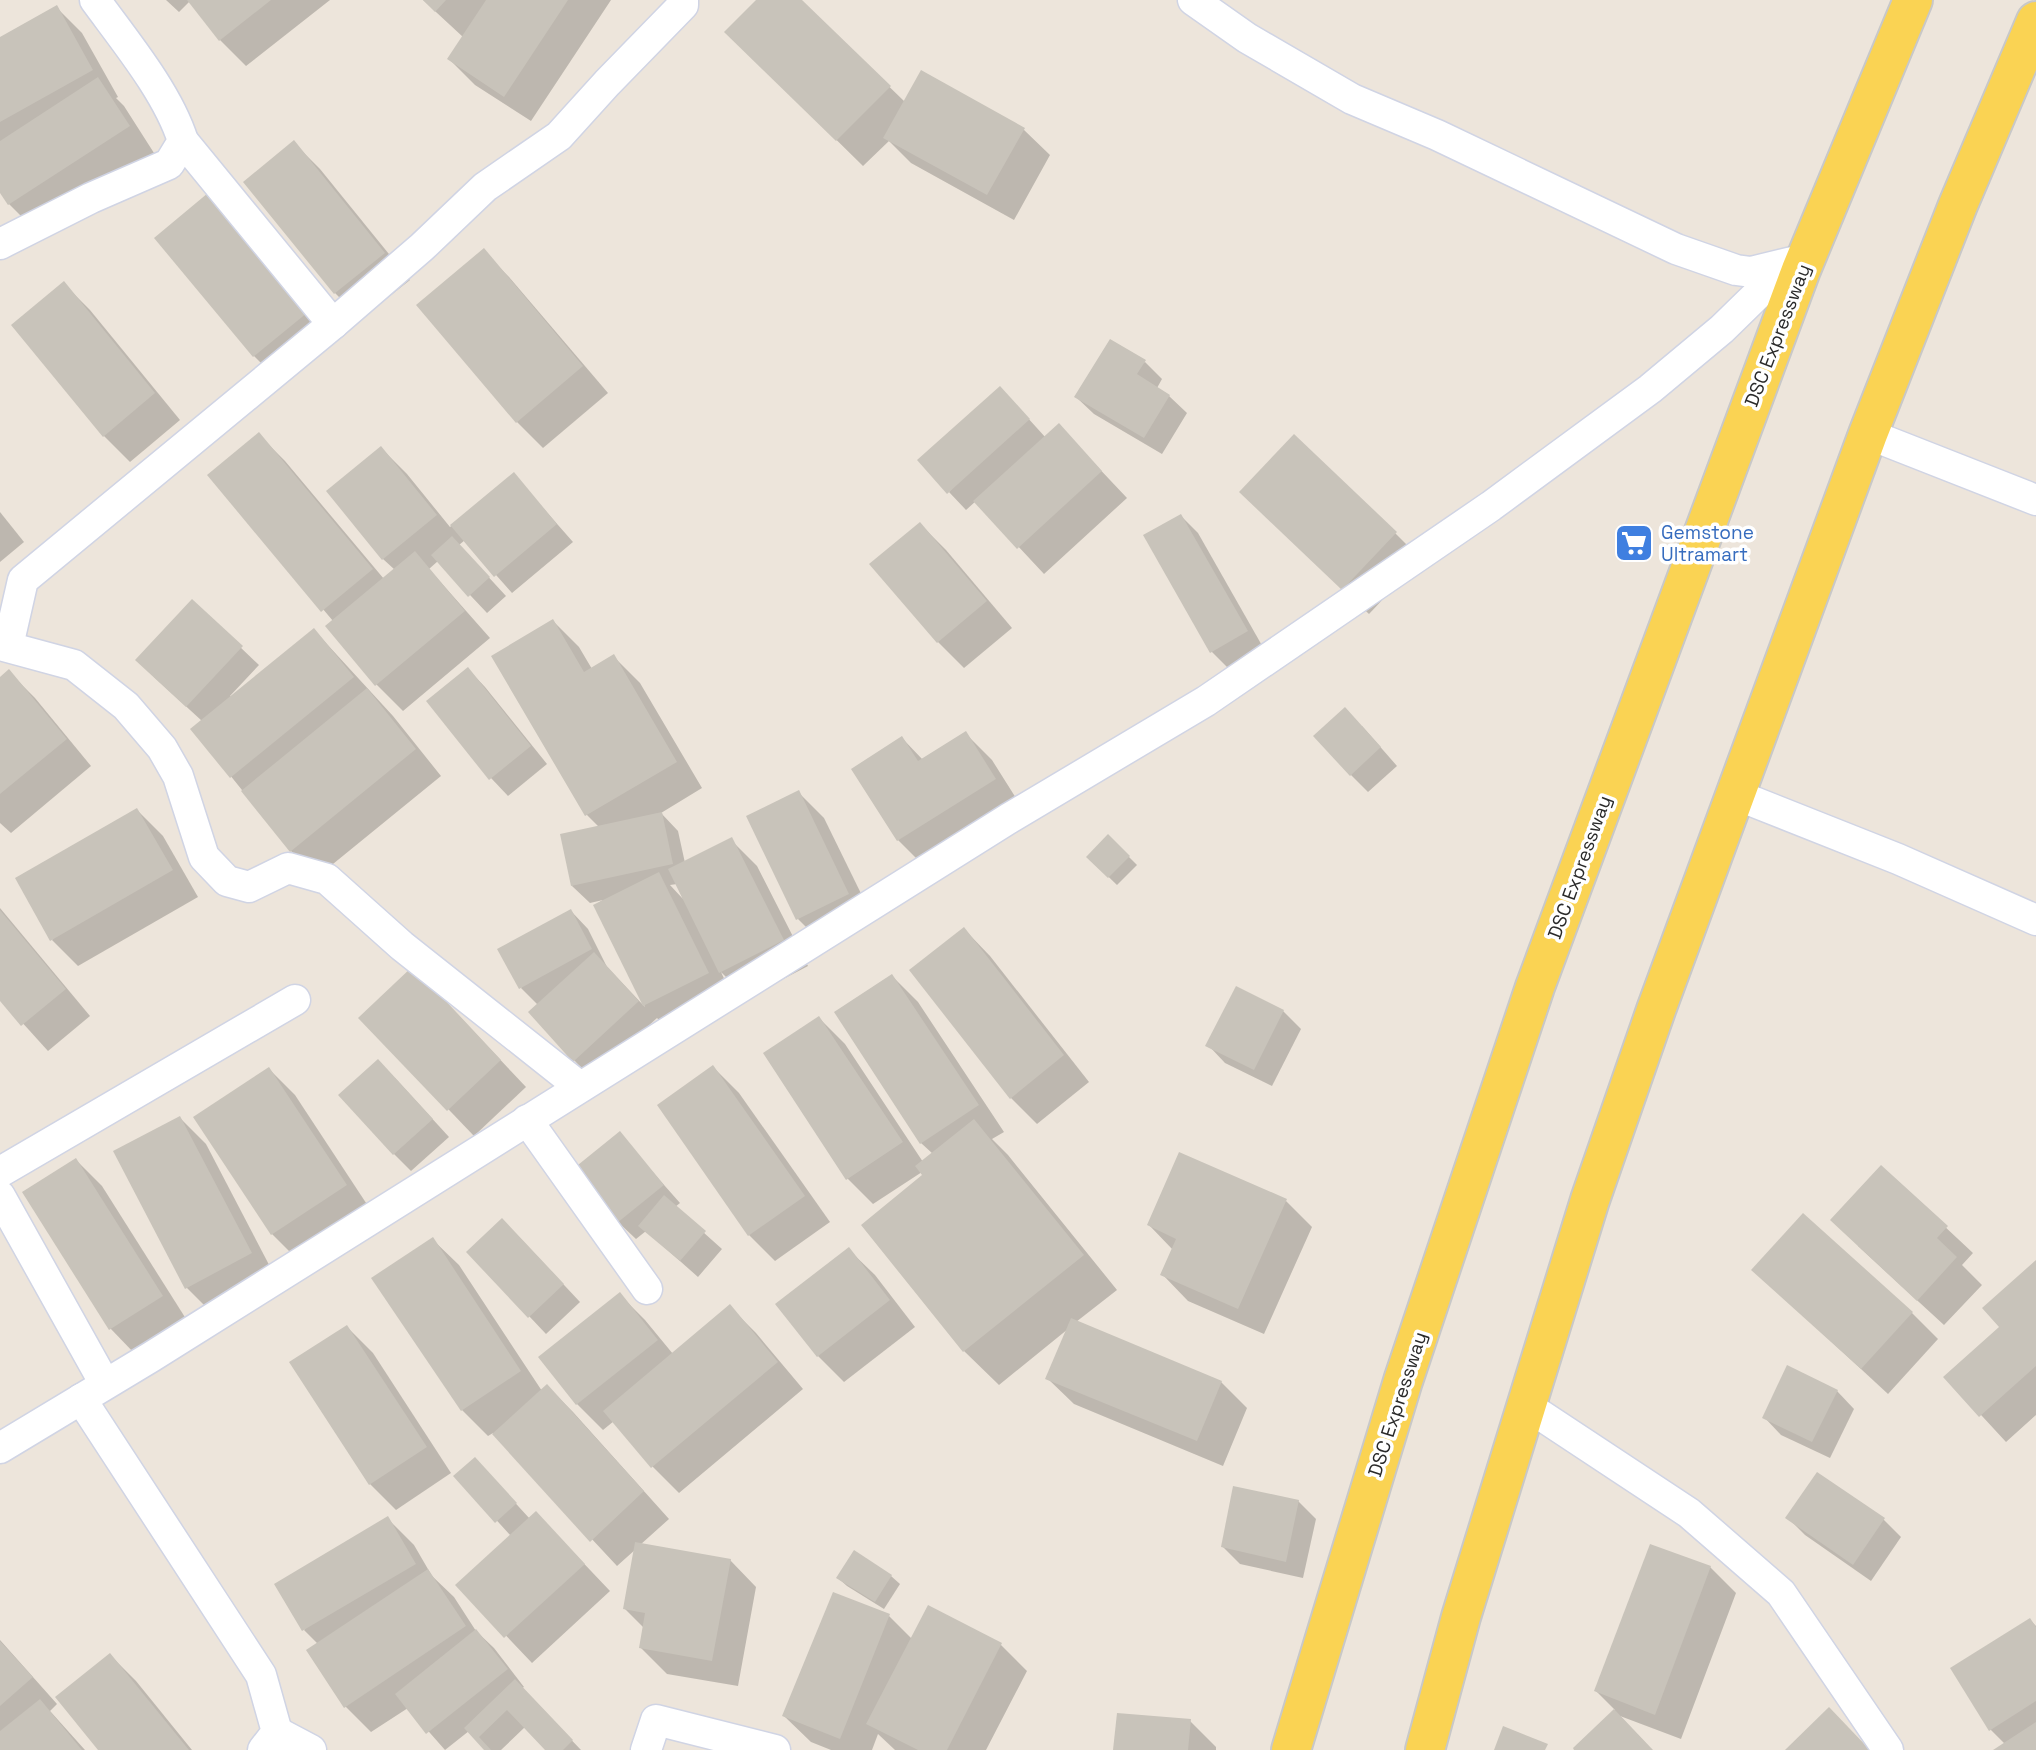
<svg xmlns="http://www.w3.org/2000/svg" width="2036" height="1750" font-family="'Space Grotesk',sans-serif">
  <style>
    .shadow { fill: #0003; fill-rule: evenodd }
    .building { fill: #c8c3ba }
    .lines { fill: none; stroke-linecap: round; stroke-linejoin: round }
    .street-casing { stroke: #d0d4e4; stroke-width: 33 }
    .primary-casing { stroke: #c8c8c8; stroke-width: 42 }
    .street { stroke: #fff; stroke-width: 30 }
    .primary { stroke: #fad353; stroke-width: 38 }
    .labels { text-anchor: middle; stroke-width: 7; stroke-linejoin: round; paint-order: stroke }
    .street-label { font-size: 19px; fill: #2a2a2a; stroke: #fff }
    .shop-label { font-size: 19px; fill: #366cbe; stroke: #fff; text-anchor: start }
  </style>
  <rect width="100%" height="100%" fill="#ede5db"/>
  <!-- shadow -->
  <g class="shadow">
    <polygon points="166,0 330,0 246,66 220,40 190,1 179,12"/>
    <polygon points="423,0 611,0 531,121 475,85 449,59 463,37"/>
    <polygon points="758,0 800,0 905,102 1023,129 1050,155 1014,220 911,163 889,141 863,166 753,58"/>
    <polygon points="56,7 82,33 118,97 116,98 124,106 154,153 35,230 9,204 0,189 0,39"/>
    <polygon points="294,143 320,169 410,280 361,319 335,293"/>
    <polygon points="214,191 338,335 280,382 254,356"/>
    <polygon points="483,251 509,277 608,393 543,448 517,422"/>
    <polygon points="64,284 90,310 180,420 130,462 104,436"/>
    <polygon points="1145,362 1162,379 1157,388 1169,396 1187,413 1162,454 1094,414 1076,397"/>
    <polygon points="1017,406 1046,438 1059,426 1127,498 1044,574 976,501 966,510 949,492"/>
    <polygon points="259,435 285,461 384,579 395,570 383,559 381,448 407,474 450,527 514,475 573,542 512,593 465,540 459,545 506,596 487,613 438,561 429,569 490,638 403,711 377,685 327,626 333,621 210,475"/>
    <polygon points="0,512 24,542 0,562"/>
    <polygon points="1181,516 1198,533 1264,649 1229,669 1211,651"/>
    <polygon points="1268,518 1395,533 1421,559 1369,614"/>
    <polygon points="920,524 946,550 1012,628 964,668 938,642 872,564"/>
    <polygon points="192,601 259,665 230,696 232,698 314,630 393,716 441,776 317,877 291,851 193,729 202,721 154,677"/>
    <path d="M553,621L579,647L592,669L614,657L640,683L702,788L661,813L678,831L685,863L731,840L757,866L808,966L747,998L721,972L734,1000L670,1031L657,1018L591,1078L574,1060L538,1005L521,988L571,911L588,929L607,967L645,1007L595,905L603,900L590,903L572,886L599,827L587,815L494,656ZM677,884L683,899L670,885Z"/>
    <polygon points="468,669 485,687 547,764 508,796 491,778"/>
    <polygon points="9,672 35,698 91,766 11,833 0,823 0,679"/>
    <polygon points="1362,726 1397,766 1368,792 1351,775"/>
    <polygon points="966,734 992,760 1021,806 924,866 898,840 902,738 923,760"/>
    <polygon points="798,792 824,818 874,920 824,945 798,919"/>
    <polygon points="137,810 163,836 198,897 78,966 52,940"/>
    <polygon points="1108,836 1137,865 1117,885 1088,857"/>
    <polygon points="0,908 90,1016 48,1051 0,998"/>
    <polygon points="964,929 990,956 1089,1082 1037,1124 1011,1098"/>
    <polygon points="892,976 918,1002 1004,1132 992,1139 1008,1155 1117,1290 1076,1322 1221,1382 1247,1408 1223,1466 1074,1404 1047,1378 1068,1329 999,1385 964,1351 925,1175 922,1172 873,1204 847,1178 819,1018 845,1044 923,1162 933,1154 921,1143"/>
    <polygon points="439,995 526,1087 474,1136 361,1018"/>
    <polygon points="1283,1011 1301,1029 1272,1086 1225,1063 1208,1045"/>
    <polygon points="713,1067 739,1093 830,1222 775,1261 749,1235"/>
    <polygon points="269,1069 295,1095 372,1212 298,1260 272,1234 195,1117"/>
    <polygon points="395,1078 449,1137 411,1171 394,1154"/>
    <polygon points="180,1118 206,1144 277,1280 213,1314 187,1288"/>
    <polygon points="619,1134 680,1203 675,1207 722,1249 698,1277 646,1231 636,1239 618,1222"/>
    <polygon points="76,1160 102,1186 188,1322 136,1355 110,1328"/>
    <polygon points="1881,1167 1973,1253 1962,1265 1982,1285 1944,1325 1858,1246"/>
    <polygon points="1286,1201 1312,1227 1264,1334 1188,1301 1162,1274 1173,1250 1149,1225"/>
    <polygon points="519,1237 580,1302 546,1334 529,1316"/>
    <polygon points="432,1239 459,1265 542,1391 547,1386 573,1412 669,1519 640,1545 730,1560 756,1587 738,1686 667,1674 641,1648 644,1628 625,1609 636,1549 617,1566 493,1433 488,1436 462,1410"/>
    <polygon points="848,1249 875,1275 915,1327 844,1382 818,1356"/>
    <polygon points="2036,1263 2036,1415 2006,1442 1946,1377 2002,1327"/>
    <polygon points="1754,1270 1912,1313 1938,1339 1888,1394"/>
    <polygon points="619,1294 645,1320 673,1354 730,1307 756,1333 803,1389 679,1493 653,1467 614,1421 603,1430 577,1404 540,1358"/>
    <polygon points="347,1327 373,1353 451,1473 396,1510 370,1484"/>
    <polygon points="1837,1391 1854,1409 1830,1458 1781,1435 1764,1417"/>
    <polygon points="475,1459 530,1519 536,1513 610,1591 532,1663 458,1585 511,1536 456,1476"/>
    <polygon points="1298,1501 1316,1519 1303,1578 1240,1564 1223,1547"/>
    <polygon points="1788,1518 1883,1519 1901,1537 1871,1581 1805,1535"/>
    <polygon points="388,1519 414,1545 432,1576 454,1597 476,1631 494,1648 524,1687 522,1688 581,1750 548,1750 525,1727 501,1750 487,1750 469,1731 445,1750 408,1708 371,1732 345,1706 318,1644 304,1630"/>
    <polygon points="854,1553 891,1576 900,1584 884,1609 847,1586 838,1578"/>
    <polygon points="1710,1567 1736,1593 1681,1739 1620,1716 1652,1750 1577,1750 1615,1710 1596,1691"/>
    <polygon points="889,1616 912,1639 1001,1645 1027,1671 986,1750 895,1750 878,1734 872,1750 831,1750 811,1742 784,1716"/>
    <polygon points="2030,1620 2036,1626 2036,1750 1996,1750 2005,1744 1990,1729"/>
    <polygon points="0,1640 57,1704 50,1711 85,1750 0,1750"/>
    <polygon points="110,1655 136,1681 192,1750 100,1750"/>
    <polygon points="1190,1721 1216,1747 1216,1750 1115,1750"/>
  </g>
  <!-- building -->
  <g class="building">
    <polygon points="187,0 271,0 219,41"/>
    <polygon points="423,0 446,0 435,12"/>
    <polygon points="486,0 568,0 504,97 447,59"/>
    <polygon points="756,0 802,0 891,86 836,141 724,32"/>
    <polygon points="57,5 93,70 0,122 0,37"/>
    <polygon points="921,70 1025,128 987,195 883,138"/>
    <polygon points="98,77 130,126 8,205 0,193 0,141"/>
    <polygon points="294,140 385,253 334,294 243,182"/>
    <polygon points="214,188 313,308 253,357 154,238"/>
    <polygon points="484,248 583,366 516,423 416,305"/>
    <polygon points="64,281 155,393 103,437 11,325"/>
    <polygon points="1110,339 1146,360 1137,374 1170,395 1144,438 1074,397"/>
    <polygon points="1000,386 1030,419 947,494 917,460"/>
    <polygon points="1059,423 1102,471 1017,549 973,501"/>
    <polygon points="259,432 373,569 321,612 207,475"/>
    <polygon points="1294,434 1397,532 1342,590 1239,492"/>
    <polygon points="381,446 437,515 382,560 326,491"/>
    <polygon points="514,472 557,524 494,577 450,525"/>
    <polygon points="1181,514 1248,631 1210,653 1143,535"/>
    <polygon points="920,522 987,601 937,643 869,564"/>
    <polygon points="452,536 490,577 468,597 431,555"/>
    <polygon points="415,551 465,611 375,686 325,626"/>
    <polygon points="192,599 243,646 186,707 135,660"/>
    <polygon points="553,619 584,672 614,654 677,762 585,816 491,656"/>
    <polygon points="314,628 354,677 230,778 190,729"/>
    <polygon points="468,667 531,746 489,780 426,701"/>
    <polygon points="9,669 67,739 0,794 0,677"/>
    <polygon points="367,688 416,749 290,852 241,791"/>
    <polygon points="1345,707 1381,747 1350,776 1313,736"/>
    <polygon points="966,731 996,779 897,841 851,769 902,736 918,761"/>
    <polygon points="799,790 849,894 796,920 746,816"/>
    <polygon points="137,808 173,870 50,941 15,878"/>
    <polygon points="662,812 673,864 571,886 560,834"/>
    <polygon points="1108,834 1130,856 1108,878 1086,857"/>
    <polygon points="732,837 784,940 719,973 668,869"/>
    <polygon points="659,872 709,973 643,1006 593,905"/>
    <polygon points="571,909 592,949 519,989 497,949"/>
    <polygon points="0,910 66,989 21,1026 0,1001"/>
    <polygon points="964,927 1064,1055 1010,1099 909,970"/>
    <polygon points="594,952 639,1001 573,1062 528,1012"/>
    <polygon points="413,966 501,1060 447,1111 358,1018"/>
    <polygon points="892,974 979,1105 920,1144 834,1012"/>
    <polygon points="1236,986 1284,1010 1254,1070 1205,1046"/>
    <polygon points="819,1016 903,1142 846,1180 763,1053"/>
    <polygon points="378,1059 433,1119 393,1155 338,1095"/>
    <polygon points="713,1065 805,1196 748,1236 657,1105"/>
    <polygon points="269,1067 347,1185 271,1235 193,1117"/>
    <polygon points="180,1116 252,1253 185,1289 113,1151"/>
    <polygon points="974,1119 1084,1255 963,1352 861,1225 922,1175 915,1166"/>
    <polygon points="620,1131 664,1185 617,1223 573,1169"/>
    <polygon points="1179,1152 1287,1199 1238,1309 1160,1275 1176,1239 1147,1225"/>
    <polygon points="76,1158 163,1296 109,1330 22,1192"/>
    <polygon points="1881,1165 1948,1226 1937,1238 1957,1257 1917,1301 1830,1220"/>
    <polygon points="664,1195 706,1231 680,1261 638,1226"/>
    <polygon points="1803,1213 1913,1312 1861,1369 1751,1270"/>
    <polygon points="502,1218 564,1284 528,1318 466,1252"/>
    <polygon points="433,1237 521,1371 461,1411 371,1278"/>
    <polygon points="849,1247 890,1300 817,1357 775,1304"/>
    <polygon points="2036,1260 2036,1366 1979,1417 1943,1377 1999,1327 1982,1308"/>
    <polygon points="620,1292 658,1340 576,1405 538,1357"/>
    <polygon points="730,1304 778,1362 651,1468 603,1411"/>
    <polygon points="1071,1318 1222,1381 1197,1441 1045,1379"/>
    <polygon points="347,1325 427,1447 369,1485 289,1362"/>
    <polygon points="1787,1365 1838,1390 1812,1442 1762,1418"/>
    <polygon points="547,1384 644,1491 590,1542 492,1434"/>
    <polygon points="475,1457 517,1503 495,1523 453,1476"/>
    <polygon points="1817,1472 1885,1518 1853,1565 1785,1518"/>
    <polygon points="1233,1486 1299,1500 1286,1562 1221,1547"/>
    <polygon points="536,1511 585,1564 504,1638 455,1585"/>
    <polygon points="388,1516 416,1564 302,1631 274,1584"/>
    <polygon points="635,1542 731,1559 712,1661 639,1648 645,1613 623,1609"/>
    <polygon points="1650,1544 1711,1566 1655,1715 1594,1691"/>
    <polygon points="854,1550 892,1575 875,1602 836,1578"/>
    <polygon points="428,1569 466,1626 344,1708 306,1650"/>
    <polygon points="833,1592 890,1614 840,1739 782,1716"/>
    <polygon points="928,1605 1002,1643 947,1750 918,1750 866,1724"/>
    <polygon points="2030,1618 2036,1627 2036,1701 1989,1731 1950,1668"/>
    <polygon points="476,1629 508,1669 426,1734 395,1694"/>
    <polygon points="0,1641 33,1677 0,1706"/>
    <polygon points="110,1653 189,1750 98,1750 55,1697"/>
    <polygon points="515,1679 573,1740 563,1750 545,1750 507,1710 479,1737 491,1750 484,1750 464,1728"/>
    <polygon points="40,1699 82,1750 0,1750 0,1731"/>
    <polygon points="1829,1707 1870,1750 1785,1750"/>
    <polygon points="1614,1709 1653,1750 1574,1750 1573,1748"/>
    <polygon points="1117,1713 1191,1719 1188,1750 1113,1750"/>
    <polygon points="2036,1722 2036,1750 1993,1750"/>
    <polygon points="1503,1726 1548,1744 1545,1750 1494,1750"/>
  </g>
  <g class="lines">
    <defs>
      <g id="street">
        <polyline points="1193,0 1247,38 1352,99 1437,135 1676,249 1736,270 1751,272 1792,262"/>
        <polyline points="183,141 333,324"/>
        <path d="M0,244L91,198L169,164L183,141C168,93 125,41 95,0"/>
        <polyline points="1868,434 2036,500"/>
        <polyline points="0,645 74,665 126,706 162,748 178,776 204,857 227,881 249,887 288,868 327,879 402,946 580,1087"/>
        <polyline points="8,646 23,580 333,324 422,247 485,187 559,136 607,83 683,5 683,0"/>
        <polyline points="1734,794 1898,859 2036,920"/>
        <polyline points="527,1120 647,1289"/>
        <polyline points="0,1172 295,1000"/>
        <polyline points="0,1196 105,1384"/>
        <polyline points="81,1399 261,1675 277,1732 263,1750"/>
        <polyline points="1527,1406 1689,1513 1781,1593 1888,1750"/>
        <polyline points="0,1448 151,1357 1008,819 1206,701 1491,506 1650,389 1722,329 1763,289 1781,277 1801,270"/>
        <polyline points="277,1732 311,1750"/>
        <polyline points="646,1750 656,1720 775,1750"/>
      </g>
      <g id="primary">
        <polyline points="1291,1750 1403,1381 1535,987 1801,270 1913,0"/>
        <polyline points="1425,1750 1461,1617 1590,1200 1656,1010 1868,434 1958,205 2036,21"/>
      </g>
    </defs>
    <!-- street casing -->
    <use href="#street" class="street-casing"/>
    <!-- primary casing -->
    <use href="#primary" class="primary-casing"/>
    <!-- street -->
    <use href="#street" class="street"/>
    <!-- primary -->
    <use href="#primary" class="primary"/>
  </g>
  <!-- icons -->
  <defs>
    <symbol id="supermarket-square" viewBox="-11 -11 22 22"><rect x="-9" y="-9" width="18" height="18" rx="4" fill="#3f7fe0" stroke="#fff"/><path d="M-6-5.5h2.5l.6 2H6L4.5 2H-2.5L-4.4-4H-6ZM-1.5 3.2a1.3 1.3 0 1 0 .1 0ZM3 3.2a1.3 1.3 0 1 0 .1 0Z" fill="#fff"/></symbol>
  </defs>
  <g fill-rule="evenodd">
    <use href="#supermarket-square" x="1612" y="521" width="44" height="44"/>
  </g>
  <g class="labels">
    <!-- street labels -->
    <g class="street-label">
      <text transform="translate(1777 335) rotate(-69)" y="7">DSC Expressway</text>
      <text transform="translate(1579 867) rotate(-70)" y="7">DSC Expressway</text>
      <text transform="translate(1397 1404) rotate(-72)" y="7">DSC Expressway</text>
    </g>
    <!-- shop labels -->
    <g class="shop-label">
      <text x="1661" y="539">Gemstone<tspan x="1661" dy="22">Ultramart</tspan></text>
    </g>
  </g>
</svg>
